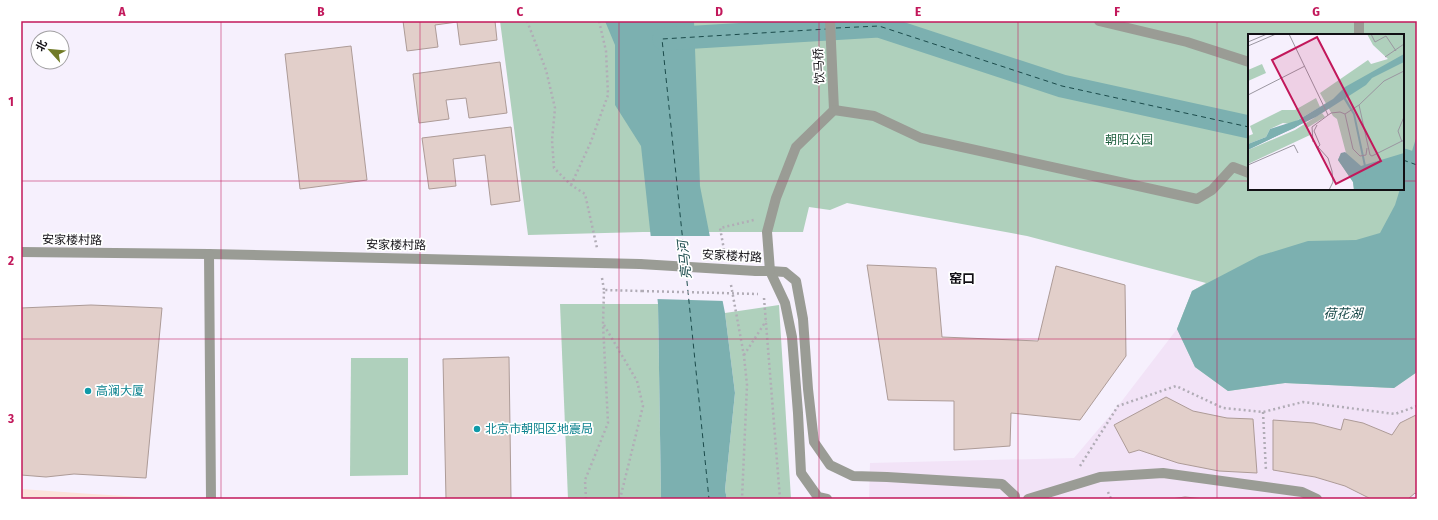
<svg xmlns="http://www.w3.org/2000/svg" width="1438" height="520" font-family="'Fira Sans Condensed','Noto Sans SC',sans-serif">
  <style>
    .commercial { fill: #f2e3f7 }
    .education { fill: #fce3db }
    .green { fill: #afd0bc; fill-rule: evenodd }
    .water { fill: #7cb0b0 }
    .pier { fill: #f6f0fd }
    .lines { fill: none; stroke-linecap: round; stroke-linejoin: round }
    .canal { stroke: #7cb0b0; stroke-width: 23 }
    .ferry { stroke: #1b4b4b; stroke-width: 1; stroke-dasharray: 5 4; stroke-linecap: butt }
    .building { fill: #e2cfca; stroke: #ad9b97 }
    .path { stroke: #b1acb6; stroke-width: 2.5; stroke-dasharray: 2 3; stroke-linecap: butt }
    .lane { stroke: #9a9c95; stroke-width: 10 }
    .street { stroke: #9a9c95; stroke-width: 10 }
    .path-bridge { stroke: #b1acb6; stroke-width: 2.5; stroke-dasharray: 2 3; stroke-linecap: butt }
    .street-bridge { stroke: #9a9c95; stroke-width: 10 }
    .grid { fill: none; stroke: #c2185b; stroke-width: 1; stroke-opacity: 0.55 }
    .culture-dot { fill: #0f9aa8; stroke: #fff; stroke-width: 1.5 }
    .labels { text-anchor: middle; stroke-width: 3.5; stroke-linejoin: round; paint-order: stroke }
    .street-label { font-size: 12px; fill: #110f14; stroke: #fff }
    .park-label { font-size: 12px; fill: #1f5f3f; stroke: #fff }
    .culture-label { font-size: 12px; fill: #0d838f; stroke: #fff; text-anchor: start }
    .water-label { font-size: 13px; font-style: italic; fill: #1b4b4b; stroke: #fff }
    .neighbourhood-label { font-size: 13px; font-weight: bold; fill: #110f14; stroke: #fff }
    .inset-river { fill: none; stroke: #7cb0b0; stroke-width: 2 }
    .inset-road { fill: none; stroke: #9a96a0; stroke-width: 1 }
    .view { fill: #c2185b; fill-opacity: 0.15; stroke: #c2185b; stroke-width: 2 }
    .inset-edge { fill: none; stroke: #110f14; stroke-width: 2 }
    .neatline { fill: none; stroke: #c2185b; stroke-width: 1.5 }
    .grid-label { font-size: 13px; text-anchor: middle; font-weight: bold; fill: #c2185b }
  </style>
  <rect width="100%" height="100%" fill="#f6f0fd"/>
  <!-- commercial -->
  <polygon class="commercial" points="1177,329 1195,367 1228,391 1285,383 1394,388 1417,372 1417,499 869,499 870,463 1074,458 1118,406"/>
  <!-- education -->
  <polygon class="education" points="21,489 92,494 176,499 21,499"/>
  <!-- green -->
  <g class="green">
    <path d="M500,21H1417V372L1394,388L1285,383L1228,391L1195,367L1177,329L1192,291L1206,283L1027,236L847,203L830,210L809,207L803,232H643L528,235ZM1249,35H1403V189H1249Z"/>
    <polygon points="560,304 658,304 661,499 568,499"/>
    <polygon points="779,305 791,499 727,499 725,490 735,393 725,313"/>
    <polygon points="351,358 408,358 408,475 350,476"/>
  </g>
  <!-- water -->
  <g class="water">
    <polygon points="605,21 694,21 700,186 725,313 735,393 725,490 727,499 661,499 658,304 641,146 615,105 615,45"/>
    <polygon points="1417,135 1417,372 1394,388 1285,383 1228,391 1195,367 1177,329 1192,291 1259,256 1308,241 1356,240 1380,233 1395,205 1400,189 1403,189 1403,180"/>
  </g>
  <!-- pier -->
  <polygon class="pier" points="649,236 712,236 725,301 656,299"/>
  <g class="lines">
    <!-- canal -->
    <g class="canal">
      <polyline points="664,39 879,26 1062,86 1249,127"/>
      <polyline points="1403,160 1409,162"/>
    </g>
    <!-- ferry -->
    <g class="ferry">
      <polyline points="836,28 879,26 1062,86 1249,127"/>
      <polyline points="1403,160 1417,165"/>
      <polyline points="685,262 662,39 827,29"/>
      <polyline points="686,272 709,499"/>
    </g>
  </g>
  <!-- building -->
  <g class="building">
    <polygon points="403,21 495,21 497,40 460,45 457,22 435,25 438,47 407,51"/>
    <polygon points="351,46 367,180 300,189 285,54"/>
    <polygon points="500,62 507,113 469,118 466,98 446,100 449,119 419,123 413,74"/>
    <polygon points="511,127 520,201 491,205 485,155 453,159 456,186 429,189 422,138"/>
    <polygon points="867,265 936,268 942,337 1038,341 1056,266 1125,285 1126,356 1080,420 1011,413 1010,446 954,450 954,401 888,400"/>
    <polygon points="91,305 162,308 146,478 74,474 46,477 21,475 21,308"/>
    <polygon points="509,357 511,499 446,499 443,359"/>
    <polygon points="1166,397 1193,411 1227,418 1253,419 1257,473 1219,471 1178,463 1139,450 1129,453 1114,425"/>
    <polygon points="1416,415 1417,495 1415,493 1408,499 1371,499 1345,486 1315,477 1273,470 1273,420 1314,423 1341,430 1344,419 1363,423 1392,435 1400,423"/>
    <polygon points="1185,497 1205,499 1171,499"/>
  </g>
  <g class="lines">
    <!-- path -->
    <g class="path">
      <polyline points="527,21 546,70 555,108 552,140 554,168 571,185 585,194 597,248"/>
      <polyline points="571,185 590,144 608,95 606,51 599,21"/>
      <polyline points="725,255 720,228 754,220"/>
      <polyline points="602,278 604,290"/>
      <polyline points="731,285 744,356 747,385 742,499"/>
      <polyline points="764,298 780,499"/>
      <polyline points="604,325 637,381 643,406 620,499"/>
      <polyline points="744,355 766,321"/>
      <polyline points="1263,412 1266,471"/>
      <polyline points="1080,466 1118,406 1176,386 1223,408 1263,412 1303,402 1395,414 1417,406"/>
      <polyline points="1108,492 1111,499"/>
      <polyline points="586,499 585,480 608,423 603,324 604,290 642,291"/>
    </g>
    <!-- lane -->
    <g class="lane">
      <polyline points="830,21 834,110"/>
      <polyline points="1099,21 1187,42 1249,62"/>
      <polyline points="1359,21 1359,35"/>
      <polyline points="770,271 785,272 796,281 803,319 808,389 814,442 830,465 853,476 887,477 1002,484 1015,496 1015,499"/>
      <polyline points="827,499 818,497 801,473 798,413 792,337 785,303 770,271 767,232 776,198 796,147 834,110 874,116 921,138 1197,199 1212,190 1233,167 1249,173"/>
      <polyline points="1028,499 1100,477 1163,473 1302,492 1317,499"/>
    </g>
    <!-- street -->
    <g class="street">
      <polyline points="21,252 209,254 640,264"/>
      <polyline points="209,254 211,499"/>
      <polyline points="756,271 770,271"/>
    </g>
    <!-- path-bridge -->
    <polyline class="path-bridge" points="642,291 758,294"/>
    <!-- street-bridge -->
    <polyline class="street-bridge" points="640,264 756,271"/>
  </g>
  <!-- grid -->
  <path class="grid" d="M221,21V499M420,21V499M619,21V499M819,21V499M1018,21V499M1217,21V499M21,181H1249M1403,181H1417M21,339H1417"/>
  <!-- markers -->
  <g class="culture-dot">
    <circle cx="88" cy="391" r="4"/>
    <circle cx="477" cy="429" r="4"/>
  </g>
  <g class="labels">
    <!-- street labels -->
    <g class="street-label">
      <text transform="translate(819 66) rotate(-93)" y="4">饮马桥</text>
      <text transform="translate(72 240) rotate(1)" y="4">安家楼村路</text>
      <text transform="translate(396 245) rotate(1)" y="4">安家楼村路</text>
      <text transform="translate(732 256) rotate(3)" y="4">安家楼村路</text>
    </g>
    <!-- park labels -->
    <g class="park-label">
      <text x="1129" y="144">朝阳公园</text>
    </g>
    <!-- culture labels -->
    <g class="culture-label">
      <text x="96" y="395">高澜大厦</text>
      <text x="485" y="433">北京市朝阳区地震局</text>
    </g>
    <!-- water labels -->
    <g class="water-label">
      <text transform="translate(684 260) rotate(-96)" y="5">亮马河</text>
      <text x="1343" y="318">荷花湖</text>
    </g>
    <!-- neighbourhood labels -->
    <g class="neighbourhood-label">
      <text x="962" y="283">窑口</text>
    </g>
  </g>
  <!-- overview -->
  <g transform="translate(1248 34)">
    <rect width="156" height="156" fill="#f6f0fd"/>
    <path d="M119,0H156V156H106L105,148L90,126L93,119H98L89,85L85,82L72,59L120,26L123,30L140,25L125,11ZM14,30L18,39L0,47V36ZM68,64L72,73L43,90L35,89L22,95L18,103L0,110V102L5,100L2,92L34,76H47ZM74,79L77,83L59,94L62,101L0,130V116L47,96Z" fill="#afd0bc"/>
    <path d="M156,20V28L124,44L118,51L68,83L0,116V110L18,103L22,95L50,86L85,65L97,53ZM97,118L113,132L156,119V156H106L105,148L90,126L93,119Z" fill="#7cb0b0"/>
    <path class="inset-river" d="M96,63L106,80L117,132M0,114L46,93L95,62L106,80L117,132L116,148L106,156"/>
    <path class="inset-road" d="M41,0L80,81M123,0L127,8L138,2L148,17M0,8L19,0M0,12L28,0M137,23L156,10M0,61L57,32M111,71L122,121L124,122L156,106M97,80L111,71L136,47L156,37M69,91L66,97L72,111L70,113L80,124L84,137L85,148L81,156M65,108L64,93L83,79L92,78L97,80L105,115L112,122L118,121L119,114M154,108L150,97L156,83M0,131L46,111L50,119"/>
    <path class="view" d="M69,3L133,127L88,150L24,26Z"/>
    <rect width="156" height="156" class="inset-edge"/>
  </g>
  <!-- border -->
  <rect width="1438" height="520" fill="none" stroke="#ffffff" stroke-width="44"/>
  <!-- north arrow -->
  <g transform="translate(50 50) rotate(297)"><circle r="19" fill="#ffffff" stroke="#a09fa1"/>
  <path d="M0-3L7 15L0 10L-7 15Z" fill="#717b26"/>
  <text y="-6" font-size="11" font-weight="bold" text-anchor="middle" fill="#110f14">北</text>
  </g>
  <rect x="22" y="22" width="1394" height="476" class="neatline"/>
  <g class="grid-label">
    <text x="122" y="16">A</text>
    <text x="321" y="16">B</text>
    <text x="520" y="16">C</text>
    <text x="719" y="16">D</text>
    <text x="918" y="16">E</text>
    <text x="1117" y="16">F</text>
    <text x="1316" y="16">G</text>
    <text x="11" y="106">1</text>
    <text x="11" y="265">2</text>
    <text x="11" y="423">3</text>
  </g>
</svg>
